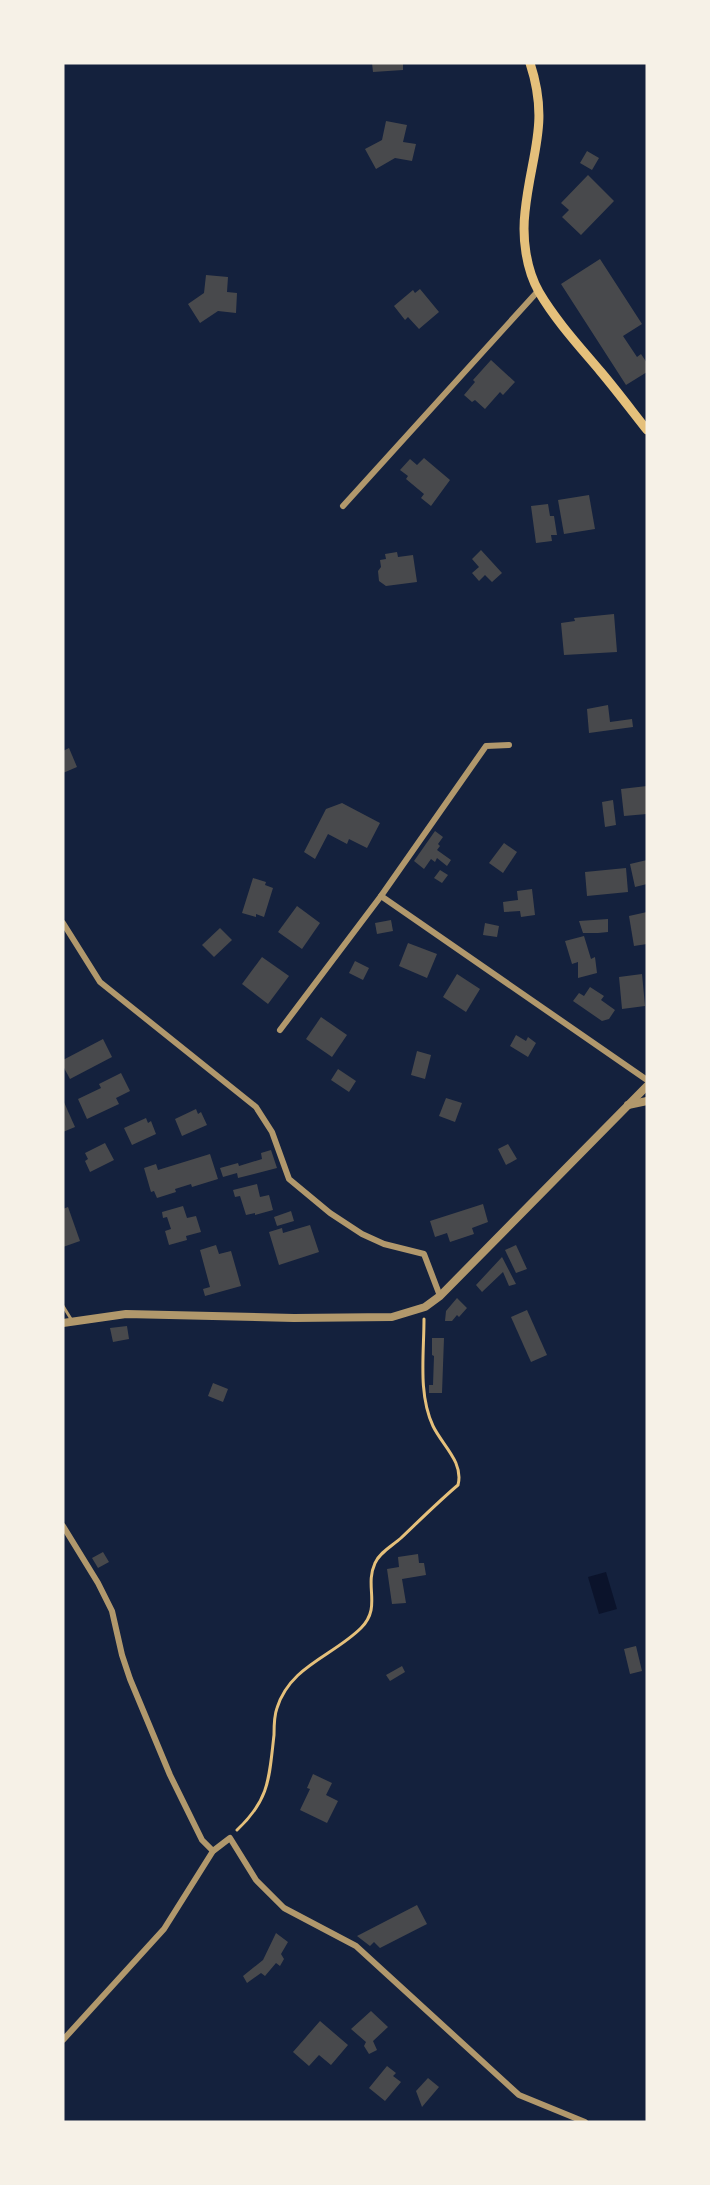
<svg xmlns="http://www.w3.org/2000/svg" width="710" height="2185" font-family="Commissioner,sans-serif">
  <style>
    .water { fill: #0b132b }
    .building { fill: #48494c }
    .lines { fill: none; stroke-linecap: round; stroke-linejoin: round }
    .path { stroke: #e5c07b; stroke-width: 3 }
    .service { stroke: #b1986c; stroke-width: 3 }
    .minor { stroke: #b1986c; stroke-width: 6 }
    .tertiary { stroke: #b1986c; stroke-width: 8 }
    .secondary { stroke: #e5c07b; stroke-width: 9 }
  </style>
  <rect width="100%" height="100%" fill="#14213d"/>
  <!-- water -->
  <polygon class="water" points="606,1572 617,1609 599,1614 588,1577"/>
  <!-- building -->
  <g class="building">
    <polygon points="372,63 403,63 403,70 373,72"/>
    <polygon points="386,121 407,125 403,142 416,144 412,161 395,158 376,169 365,149 382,140"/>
    <polygon points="587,151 599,158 592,170 580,163"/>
    <polygon points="588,175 614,201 581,235 562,217 569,210 561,203"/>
    <polygon points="600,259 642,324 623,336 637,357 641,354 647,363 647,372 626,385 561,284"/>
    <polygon points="206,275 228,277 227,292 237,293 236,313 218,311 200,323 188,304 204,293"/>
    <polygon points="420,289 439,312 419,329 408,317 405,320 394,306 413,290 415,293"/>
    <polygon points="491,360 515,382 503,395 500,392 485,409 475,400 472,402 464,395 475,382 473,380"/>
    <polygon points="424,458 450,480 431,506 421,498 424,494 406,479 408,476 400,470 410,459 417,465"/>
    <polygon points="589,495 595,529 564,534 558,500"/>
    <polygon points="548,504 550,516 554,516 557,535 551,535 552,541 536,543 531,506"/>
    <polygon points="481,550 502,573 492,582 485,575 479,581 472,573 479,567 472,559"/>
    <polygon points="397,552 398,557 413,555 417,582 386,586 379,581 378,571 381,567 380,560 386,559 385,554"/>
    <polygon points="614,614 617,652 564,655 561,623 575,621 574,618"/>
    <polygon points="608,705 610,722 632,719 633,727 589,733 587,709"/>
    <polygon points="69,748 77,767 63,773 63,751"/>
    <polygon points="647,786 647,814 624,816 621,789"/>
    <polygon points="613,800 616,825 605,827 602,802"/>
    <polygon points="342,803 380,823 367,848 349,839 347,844 328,834 315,859 304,852 326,809"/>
    <polygon points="435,831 443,837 438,844 440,846 437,850 451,860 447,866 437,858 435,862 431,859 424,869 414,861"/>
    <polygon points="504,843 517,852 503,873 489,863"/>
    <polygon points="647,860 647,884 635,887 630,864"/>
    <polygon points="626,868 628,892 587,896 585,872"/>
    <polygon points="440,870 448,875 442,883 434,878"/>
    <polygon points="253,878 266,882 265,885 273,888 264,917 256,914 256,917 242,913"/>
    <polygon points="532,889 535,915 521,917 520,911 504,912 503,902 518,900 517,891"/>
    <polygon points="297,906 320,923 302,949 278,932"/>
    <polygon points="647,912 647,944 634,946 629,916"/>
    <polygon points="608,919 608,932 598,933 583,933 579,921"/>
    <polygon points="391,920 393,931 377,934 375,923"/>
    <polygon points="485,923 499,926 497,937 483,935"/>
    <polygon points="220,928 232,940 214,957 202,945"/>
    <polygon points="584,936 591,959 595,957 597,973 578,978 578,962 572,964 565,941"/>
    <polygon points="408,943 437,954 427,978 399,966"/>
    <polygon points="262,957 289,976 268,1004 242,984"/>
    <polygon points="355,961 369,968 363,980 349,973"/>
    <polygon points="457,974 480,989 466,1012 443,997"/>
    <polygon points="642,974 645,1006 622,1009 619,977"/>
    <polygon points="590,987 604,996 601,1000 615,1010 609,1019 602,1021 573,1001 579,993 584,996"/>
    <polygon points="321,1017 347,1035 332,1057 306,1039"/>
    <polygon points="516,1035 526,1041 528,1037 536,1043 528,1057 510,1046"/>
    <polygon points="103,1039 112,1057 70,1079 63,1066 63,1060"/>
    <polygon points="417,1051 431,1055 425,1079 411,1075"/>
    <polygon points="338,1069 356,1081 349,1092 331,1080"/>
    <polygon points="121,1073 130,1091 116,1098 119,1104 87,1119 78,1099 101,1088 99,1084"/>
    <polygon points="446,1098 462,1103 455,1122 439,1116"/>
    <polygon points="63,1100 75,1127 63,1132"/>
    <polygon points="196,1109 198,1114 201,1112 207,1125 182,1136 175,1119"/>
    <polygon points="146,1118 148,1123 151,1121 156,1134 132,1145 124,1128"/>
    <polygon points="105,1143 114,1160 90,1172 85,1161 88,1159 85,1153"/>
    <polygon points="508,1144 517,1159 506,1165 498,1149"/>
    <polygon points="271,1150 277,1168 238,1178 237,1173 223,1177 220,1168 238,1163 239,1166 262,1159 261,1153"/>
    <polygon points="210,1154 218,1179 192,1187 191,1184 175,1189 176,1192 157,1198 154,1191 151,1192 144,1168 156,1164 158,1170"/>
    <polygon points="257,1184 260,1197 269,1195 273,1210 255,1215 255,1213 246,1215 240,1196 235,1197 233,1190"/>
    <polygon points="483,1204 488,1222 472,1228 474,1234 450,1242 447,1233 435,1237 430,1221"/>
    <polygon points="183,1206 187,1218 196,1216 201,1232 186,1236 187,1240 169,1245 165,1231 171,1229 167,1217 163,1218 162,1212"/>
    <polygon points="68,1207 80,1241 63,1247 63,1209"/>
    <polygon points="291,1211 294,1221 277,1226 274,1217"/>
    <polygon points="310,1225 319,1252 279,1265 269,1232 282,1228 283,1233"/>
    <polygon points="216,1245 219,1254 231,1251 241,1286 205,1296 203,1289 210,1287 200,1250"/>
    <polygon points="516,1245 527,1269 516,1273 505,1250"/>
    <polygon points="502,1257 516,1284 509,1286 503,1272 482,1292 476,1285"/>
    <polygon points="457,1298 467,1308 459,1317 457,1315 452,1321 445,1321 446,1311"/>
    <polygon points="527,1310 547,1355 531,1362 511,1317"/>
    <polygon points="127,1326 129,1339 113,1342 110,1328"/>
    <polygon points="432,1338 444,1338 442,1393 429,1393 429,1385 433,1385 434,1356 432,1355"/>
    <polygon points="213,1383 228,1389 223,1402 208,1396"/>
    <polygon points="103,1552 109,1562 98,1568 92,1558"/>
    <polygon points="418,1554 419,1563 424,1563 426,1575 402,1579 406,1603 392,1604 387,1569 399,1567 398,1557"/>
    <polygon points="636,1646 642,1671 630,1674 624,1649"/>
    <polygon points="402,1666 405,1672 390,1681 386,1675"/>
    <polygon points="313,1774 332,1783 326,1795 338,1801 327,1823 300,1810 310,1789 307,1788"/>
    <polygon points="417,1905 427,1924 380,1948 374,1942 370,1946 357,1936"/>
    <polygon points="276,1933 288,1942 281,1954 284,1959 280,1966 276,1963 265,1976 261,1973 247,1983 243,1976 263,1960"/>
    <polygon points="371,2011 388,2027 373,2041 377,2050 369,2054 364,2046 366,2042 351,2029"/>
    <polygon points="320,2021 348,2045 331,2065 319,2055 309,2066 293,2052"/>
    <polygon points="387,2066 396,2073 393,2076 401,2082 385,2101 369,2088"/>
    <polygon points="428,2078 439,2087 422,2107 416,2091"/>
  </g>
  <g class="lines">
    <!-- path -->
    <path class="path" d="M237,1830C270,1799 269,1778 274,1735C274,1727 274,1716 277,1708C290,1666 333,1656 361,1628C382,1607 364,1587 375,1563C380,1552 392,1546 401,1538C420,1520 438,1502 458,1485C464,1462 442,1445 433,1426C418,1394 424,1354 424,1319"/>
    <!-- service -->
    <polyline class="service" points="63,1306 71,1319"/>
    <!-- minor -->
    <g class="minor">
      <polyline points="343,506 538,291"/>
      <polyline points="509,745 486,746 381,896 647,1080"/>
      <polyline points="63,923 100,982 256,1107 272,1132 289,1179 330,1213 362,1234 384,1244 424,1254 440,1296"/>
      <polyline points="280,1030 381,896"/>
      <polyline points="63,1526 98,1583 112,1611 122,1655 130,1679 170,1775 202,1840 213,1851"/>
      <polyline points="63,2040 164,1929 213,1851 230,1838 256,1880 284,1908 356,1946 519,2095 585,2122"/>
    </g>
    <!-- tertiary -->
    <g class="tertiary">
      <polyline points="628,1105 647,1101"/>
      <polyline points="63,1323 126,1314 294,1318 392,1317 425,1307 440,1296 647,1086"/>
    </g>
    <!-- secondary -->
    <path class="secondary" d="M530,63C550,124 531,153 525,212C522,238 526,269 539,292C556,321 580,347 601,372C617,391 632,411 647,430"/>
  </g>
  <!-- border -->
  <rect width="710" height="2185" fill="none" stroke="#f6f1e7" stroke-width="129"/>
</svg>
